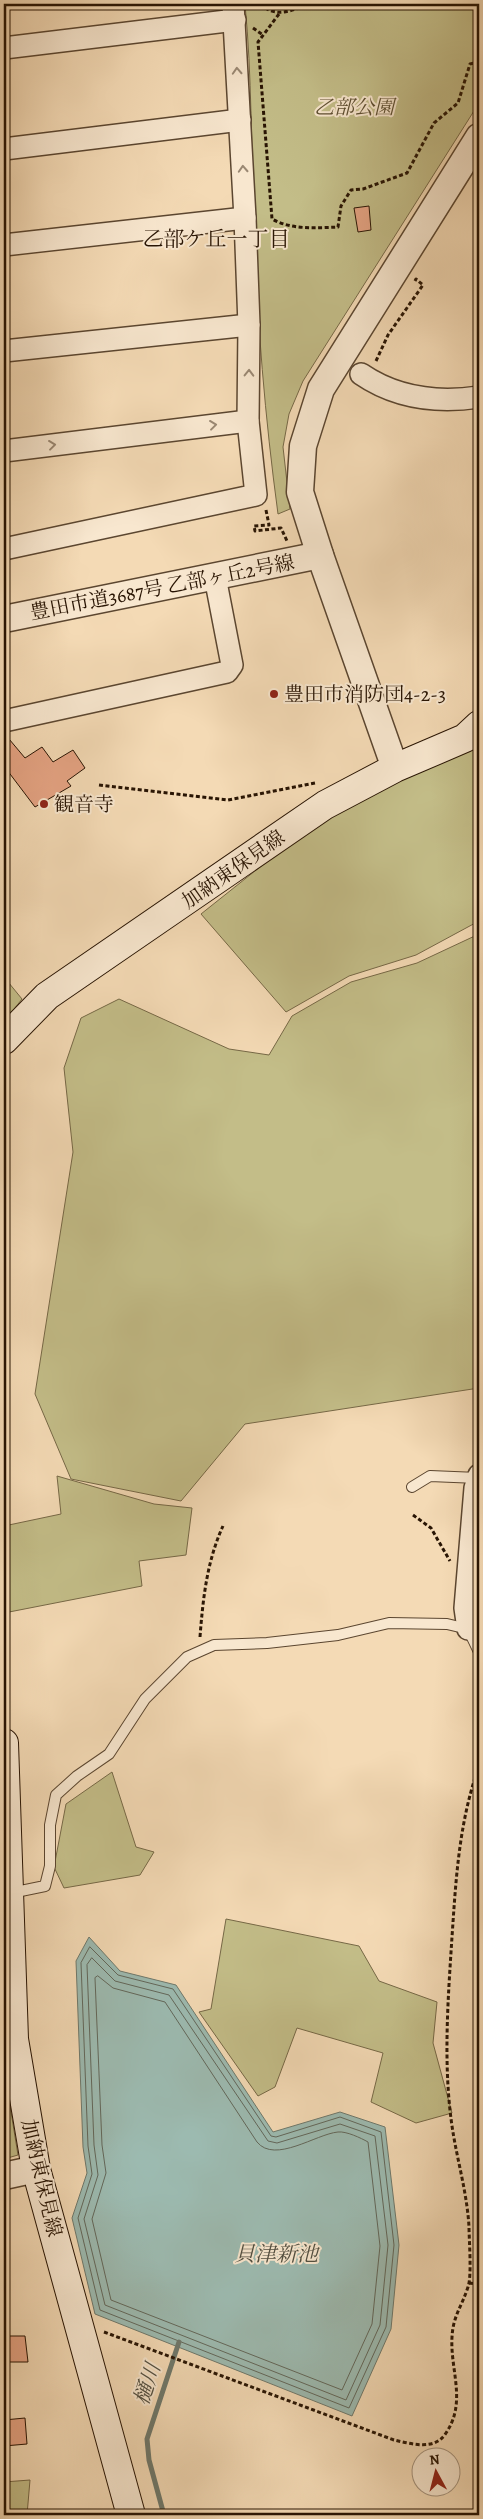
<svg xmlns="http://www.w3.org/2000/svg" width="483" height="2519" font-family="Alegreya,'Noto Serif JP',serif">
  <style>
    .green { fill: #c3bd88; stroke: #766846 }
    .water { fill: #9cbab0; stroke: #6e786b }
    .lines { fill: none; stroke-linecap: round; stroke-linejoin: round }
    .shore { stroke: #62675a; stroke-width: 1 }
    .stream { stroke: #6e786b; stroke-width: 5 }
    .building { fill: #e6a484; stroke: #281403 }
    .service-casing { stroke: #5b4630; stroke-width: 12 }
    .minor-casing { stroke: #5b4630; stroke-width: 24 }
    .tertiary-casing { stroke: #5b4630; stroke-width: 29 }
    .secondary-casing { stroke: #281403; stroke-width: 30 }
    .path { stroke: #281403; stroke-width: 3; stroke-dasharray: 4 2.5; stroke-linecap: butt }
    .service { stroke: #f8e7cf; stroke-width: 10 }
    .minor { stroke: #f8e7cf; stroke-width: 21 }
    .tertiary { stroke: #f8e7cf; stroke-width: 26 }
    .secondary { stroke: #f8e7cf; stroke-width: 28 }
    .oneway { stroke: #9a8873 }
    .poi-dot { fill: #8f2418; stroke: #f8e7cf; stroke-width: 2 }
    .labels { text-anchor: middle; stroke-width: 4; stroke-linejoin: round; paint-order: stroke }
    .park-label { font-size: 20px; font-style: italic; fill: #5e4f32; stroke: #f8e7cf }
    .street-label { font-size: 20px; fill: #281403; stroke: #f8e7cf }
    .poi-label { font-size: 20px; fill: #281403; stroke: #f8e7cf; text-anchor: start }
    .neighbourhood-label { font-size: 21px; fill: #281403; stroke: #f8e7cf }
    .water-label { font-size: 21px; font-style: italic; fill: #514e40; stroke: #f8e7cf }
  </style>
  <rect width="100%" height="100%" fill="#f4dab5"/>
  <filter id="stains"><feTurbulence type="fractalNoise" baseFrequency=".004" numOctaves="4"/><feColorMatrix values="0 0 0 0 .2 0 0 0 0 .09 0 0 0 0 .02 0 0 0 .5 -.17"/></filter>
  <radialGradient id="worn" r=".72"><stop offset=".6" stop-color="#630" stop-opacity="0"/><stop offset="1" stop-color="#630" stop-opacity=".3"/></radialGradient>
  <!-- green -->
  <g class="green">
    <path d="M245,4H479V103L303,381L289,414L283,447L290,509L278,514C265,418 257,321 254,224C251,150 252,76 245,4Z"/>
    <polygon points="479,740 479,921 416,955 349,976 286,1012 201,914 329,812"/>
    <polygon points="479,934 479,1388 245,1424 181,1501 71,1479 35,1394 73,1152 64,1068 81,1018 119,999 229,1049 269,1055 292,1016 351,982 417,963"/>
    <polygon points="4,977 22,999 4,1022"/>
    <polygon points="57,1476 154,1504 192,1508 186,1555 139,1561 142,1586 4,1613 4,1526 61,1514"/>
    <polygon points="112,1772 136,1847 154,1852 140,1875 64,1888 54,1867 66,1804"/>
    <polygon points="226,1919 359,1946 379,1981 437,2002 433,2043 452,2113 416,2123 371,2102 383,2053 297,2028 275,2087 258,2096 199,2012 211,2009"/>
    <polygon points="4,2069 18,2155 4,2159"/>
    <polygon points="30,2480 27,2515 4,2515 4,2482"/>
  </g>
  <!-- water -->
  <polygon class="water" points="89,1937 120,1971 176,1985 273,2132 340,2112 385,2127 399,2245 391,2329 352,2416 95,2314 72,2218 87,2173 83,2147 76,1961"/>
  <g class="lines">
    <!-- shore -->
    <g class="shore">
      <polygon points="90,1947 118,1975 173,1989 271,2136 276,2137 340,2117 381,2132 394,2245 386,2327 349,2408 100,2310 78,2218 92,2174 88,2146 81,1963"/>
      <polygon points="92,1958 115,1981 169,1995 268,2141 277,2143 340,2124 375,2136 388,2245 380,2325 346,2400 105,2305 84,2219 98,2175 94,2145 87,1965"/>
      <path d="M98,1976L113,1988L165,2002L257,2142C275,2164 316,2134 338,2132C346,2131 361,2138 368,2142L380,2246L372,2324L342,2390L111,2300L92,2219L106,2173L102,2145L95,1978Z"/>
    </g>
    <!-- stream -->
    <polyline class="stream" points="164,2515 149,2460 147,2439 179,2342"/>
  </g>
  <!-- building -->
  <g class="building">
    <polygon points="369,206 371,230 358,232 354,208"/>
    <polygon points="4,733 25,758 42,747 53,762 73,750 85,768 67,781 71,786 35,807 4,766"/>
    <polygon points="4,2336 25,2336 28,2362 4,2362"/>
    <polygon points="25,2418 27,2444 4,2446 4,2420"/>
  </g>
  <g class="lines">
    <defs>
      <g id="service">
        <polyline points="412,1487 430,1476 478,1478"/>
        <polyline points="11,1893 45,1886 50,1866 50,1825 56,1795 77,1776 109,1754 145,1699 187,1657 214,1645 267,1643 338,1635 389,1623 447,1624 468,1629 479,1652"/>
      </g>
      <g id="minor">
        <polyline points="4,48 235,20"/>
        <polyline points="4,149 240,120"/>
        <polyline points="4,245 245,218"/>
        <polyline points="4,351 249,325"/>
        <path d="M361,374C396,398 438,403 479,397"/>
        <polyline points="4,451 248,421"/>
        <polyline points="4,549 256,495 248,421 249,325 245,218 233,4"/>
        <polyline points="4,721 227,672 232,665 215,577"/>
        <polyline points="468,1629 465,1608 475,1488 479,1475"/>
      </g>
      <g id="tertiary">
        <polyline points="4,619 320,555"/>
        <polyline points="395,768 320,555 300,492 303,446 321,389 479,137"/>
        <polyline points="4,2176 36,2169"/>
      </g>
      <g id="secondary">
        <polyline points="4,1040 47,996 325,805 395,768 465,738 479,725"/>
        <polyline points="4,1743 14,2039 36,2169 131,2515"/>
      </g>
    </defs>
    <!-- service casing -->
    <use href="#service" class="service-casing"/>
    <!-- minor casing -->
    <use href="#minor" class="minor-casing"/>
    <!-- tertiary casing -->
    <use href="#tertiary" class="tertiary-casing"/>
    <!-- secondary casing -->
    <use href="#secondary" class="secondary-casing"/>
    <!-- path -->
    <g class="path">
      <path d="M260,4C276,19 292,10 311,4"/>
      <path d="M279,14L258,42L272,219C291,230 317,228 338,227L341,206L351,190L363,189L407,173L434,123L458,103L470,64L479,62"/>
      <polyline points="253,28 263,35"/>
      <polyline points="376,361 388,335 423,285 416,279 415,281"/>
      <polyline points="266,510 269,525 254,526 255,531 281,528 287,541"/>
      <polyline points="99,785 228,800 315,783"/>
      <polyline points="413,1515 431,1528 450,1561"/>
      <path d="M200,1637C203,1598 207,1561 223,1526"/>
      <polyline points="469,2283 479,2284"/>
      <path d="M104,2332L394,2440C412,2444 435,2451 446,2433C467,2402 450,2370 452,2337C453,2316 462,2306 468,2287C472,2276 469,2240 469,2227C467,2192 457,2160 452,2126C443,2064 448,1999 452,1937C456,1878 459,1822 479,1766"/>
    </g>
    <!-- service -->
    <use href="#service" class="service"/>
    <!-- minor -->
    <use href="#minor" class="minor"/>
    <!-- tertiary -->
    <use href="#tertiary" class="tertiary"/>
    <!-- secondary -->
    <use href="#secondary" class="secondary"/>
  </g>
  <!-- one-way arrows -->
  <defs><path id="oneway-chevron" d="M-2-3.5L2.5 0L-2 3.5" fill="none" stroke-width="1.6" stroke-linecap="round" stroke-linejoin="round" transform="scale(1.25)"/></defs>
  <g class="oneway">
    <use href="#oneway-chevron" transform="translate(237 71) rotate(-93)"/>
    <use href="#oneway-chevron" transform="translate(243 169) rotate(-93)"/>
    <use href="#oneway-chevron" transform="translate(249 373) rotate(-89)"/>
    <use href="#oneway-chevron" transform="translate(213 425) rotate(-7)"/>
    <use href="#oneway-chevron" transform="translate(52 445) rotate(-7)"/>
  </g>
  <!-- markers -->
  <g class="poi-dot">
    <circle cx="274" cy="694" r="5"/>
    <circle cx="44" cy="804" r="5"/>
  </g>
  <g class="labels">
    <!-- park labels -->
    <g class="park-label">
      <text x="354" y="114">乙部公園</text>
    </g>
    <!-- street labels -->
    <g class="street-label">
      <text transform="translate(162 587) rotate(-11)" y="7">豊田市道3687号 乙部ヶ丘2号線</text>
      <text transform="translate(233 869) rotate(-35)" y="7">加納東保見線</text>
      <text transform="translate(42 2178) rotate(77)" y="7">加納東保見線</text>
    </g>
    <!-- poi labels -->
    <g class="poi-label">
      <text x="284" y="701">豊田市消防団4-2-3</text>
      <text x="54" y="811">観音寺</text>
    </g>
    <!-- neighbourhood labels -->
    <g class="neighbourhood-label">
      <text x="216" y="246">乙部ケ丘一丁目</text>
    </g>
    <!-- water labels -->
    <g class="water-label">
      <text x="276" y="2261">貝津新池</text>
      <text transform="translate(147 2384) rotate(-72)" y="7">樋川</text>
    </g>
  </g>
  <!-- margin -->
  <rect width="483" height="2519" fill="none" stroke="#f4dab5" stroke-width="20"/>
  <rect x="5" y="5" width="473" height="2509" fill="none" stroke="#281403" stroke-width="2.5"/>
  <rect x="10" y="10" width="463" height="2499" fill="none" stroke="#281403"/>
  <!-- north arrow -->
  <g transform="translate(436 2472) rotate(353)"><circle r="24" fill="#f8e7cf" stroke="#a5937d"/>
  <path d="M0-4L9 19L0 12L-9 19Z" fill="#8f2418"/>
  <text y="-8" font-size="14" font-weight="bold" text-anchor="middle" fill="#281403">N</text>
  </g>
  <rect width="100%" height="100%" filter="url(#stains)"/>
  <rect width="100%" height="100%" fill="url(#worn)"/>
</svg>
